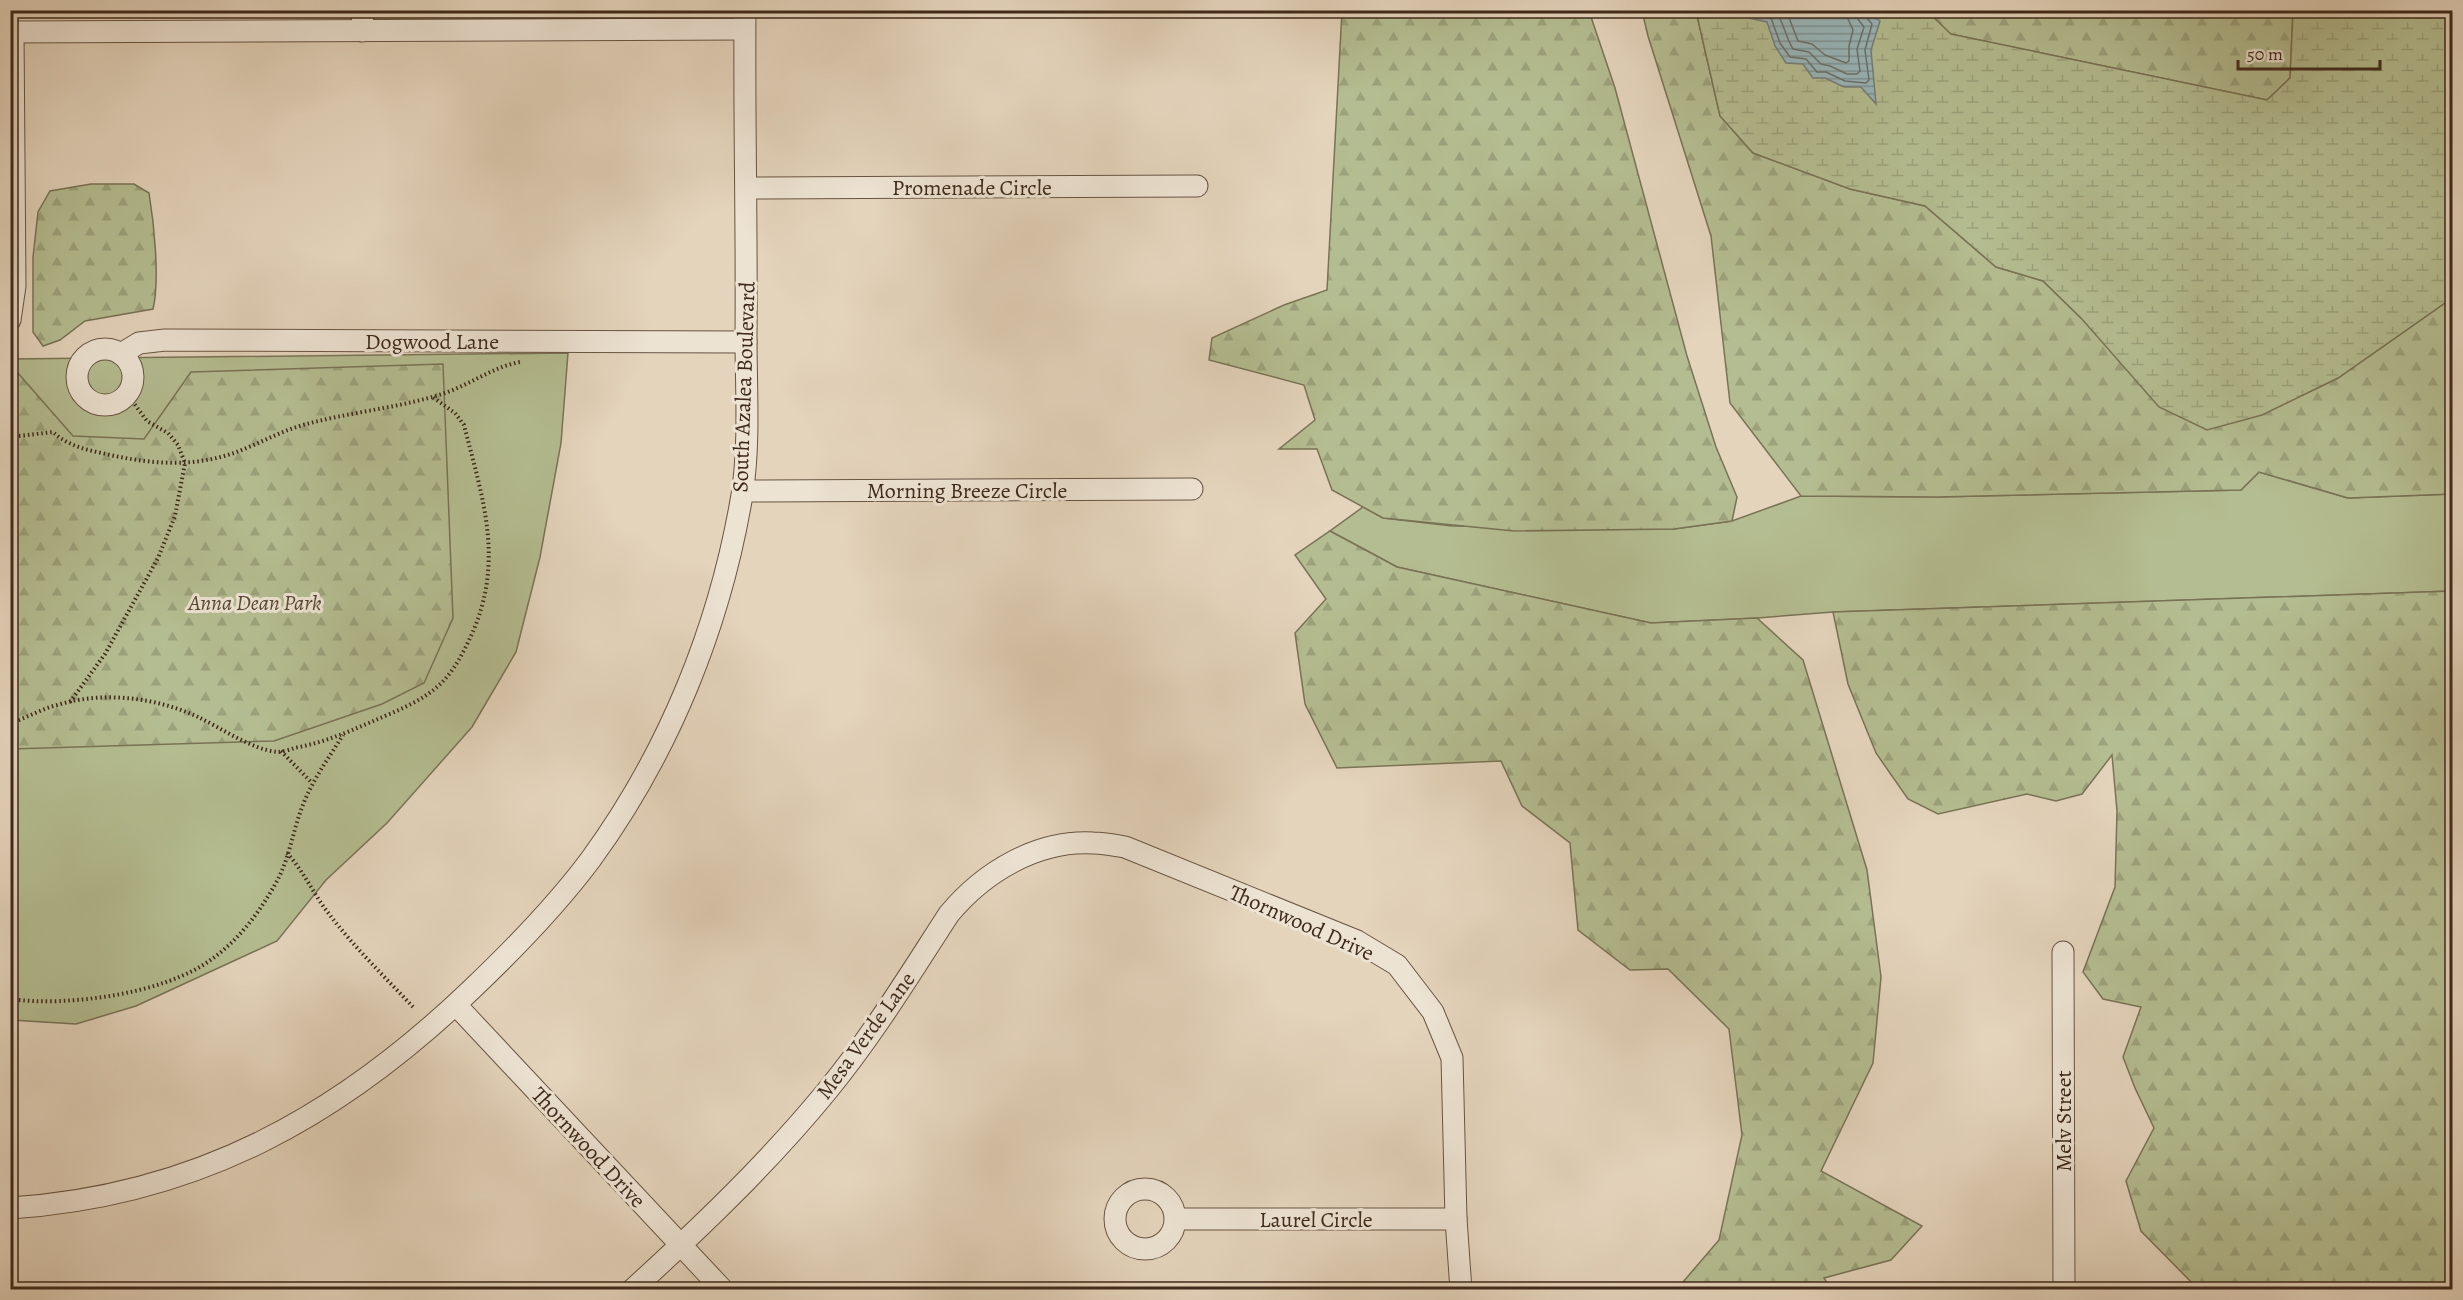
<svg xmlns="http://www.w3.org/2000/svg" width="2463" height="1300" font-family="Alegreya,serif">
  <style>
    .green { fill: #b4bd91; stroke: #797356; stroke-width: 1.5 }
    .forest { fill: url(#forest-firs); stroke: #797356; stroke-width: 1.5 }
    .wetland { fill: url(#wetland-marsh); stroke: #797356; stroke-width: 1.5 }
    .water { fill: url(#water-rules); stroke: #757e7a; stroke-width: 1.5 }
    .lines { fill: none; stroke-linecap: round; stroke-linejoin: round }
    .shore { stroke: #6c706a; stroke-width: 1.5 }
    .minor-casing { stroke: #685442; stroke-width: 23 }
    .path { stroke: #3e291a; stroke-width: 4; stroke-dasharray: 1.5 3; stroke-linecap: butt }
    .minor { stroke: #ede3d3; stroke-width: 21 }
    .labels { text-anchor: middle; stroke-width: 6; stroke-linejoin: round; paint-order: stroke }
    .street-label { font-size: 22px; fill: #3e291a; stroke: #ede3d3 }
    .park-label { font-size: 22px; font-style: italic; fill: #564732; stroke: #ede3d3 }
  </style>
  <defs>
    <pattern id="forest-firs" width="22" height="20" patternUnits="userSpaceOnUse" patternTransform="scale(1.5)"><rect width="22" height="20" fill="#b4bd91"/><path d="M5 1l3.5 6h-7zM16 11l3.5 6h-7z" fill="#9ca27c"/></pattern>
    <pattern id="wetland-marsh" width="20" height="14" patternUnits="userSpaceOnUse" patternTransform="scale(1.5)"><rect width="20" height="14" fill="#b4bd91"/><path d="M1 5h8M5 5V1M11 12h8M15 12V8" fill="none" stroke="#9ca27c"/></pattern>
    <pattern id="water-rules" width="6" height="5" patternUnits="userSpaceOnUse" patternTransform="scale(1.5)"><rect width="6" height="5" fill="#99b6ba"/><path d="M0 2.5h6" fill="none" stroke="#7e9496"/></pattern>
  </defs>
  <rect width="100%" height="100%" fill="#e4d4bc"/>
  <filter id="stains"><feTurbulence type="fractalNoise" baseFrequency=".00333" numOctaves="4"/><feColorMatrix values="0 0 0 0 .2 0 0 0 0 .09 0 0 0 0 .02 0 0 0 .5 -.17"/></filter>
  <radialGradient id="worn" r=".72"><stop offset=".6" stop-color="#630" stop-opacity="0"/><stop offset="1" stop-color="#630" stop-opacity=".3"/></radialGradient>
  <!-- green -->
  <g class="green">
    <polygon points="568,353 561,443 540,557 516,652 472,727 387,823 326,880 277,941 136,1006 76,1024 11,1020 11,359"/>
    <polygon points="2259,472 2348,498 2452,494 2452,591 1833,612 1757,618 1651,623 1397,567 1330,531 1363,507 1383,518 1452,526 1674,529 1732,521 1801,496 1937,497 2241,490"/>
  </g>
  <!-- forest -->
  <g class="forest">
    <polygon points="1342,11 1589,11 1615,88 1687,356 1716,447 1737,497 1732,521 1674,529 1514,531 1383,518 1332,490 1317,449 1279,449 1315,420 1304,385 1209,360 1212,338 1284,305 1327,290"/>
    <polygon points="1642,11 1696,11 1720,116 1753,153 1850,189 1925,206 1996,267 2043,281 2081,318 2309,392 2338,378 2452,298 2452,494 2348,498 2259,472 2241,490 1937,497 1801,496 1730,403 1711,236 1648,36"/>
    <polygon points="1927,11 2293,11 2290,78 2267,100 1950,34"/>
    <path d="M91,184H134L149,193C154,223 160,280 153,309L85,321L60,340L43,346L33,332V257L38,212L50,191Z"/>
    <polygon points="10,364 73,436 144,439 191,372 443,364 453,618 424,683 382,704 274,741 11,749"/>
    <polygon points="1330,531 1397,567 1651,623 1757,618 1803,660 1867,870 1881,977 1873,1063 1821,1171 1922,1226 1891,1260 1824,1278 1831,1289 1677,1289 1719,1240 1742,1135 1729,1029 1668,969 1630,970 1578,930 1570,843 1522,806 1501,761 1337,768 1305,704 1295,633 1326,599 1295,555"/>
    <polygon points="2452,591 2452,1289 2198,1289 2141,1231 2126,1181 2154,1128 2135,1088 2123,1057 2141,1007 2103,999 2083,972 2115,887 2117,811 2112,755 2082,794 2056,801 2027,794 1938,814 1908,799 1876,753 1848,684 1833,612"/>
  </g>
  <!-- wetland -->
  <polygon class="wetland" points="1696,11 1927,11 1951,34 2267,100 2290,78 2293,11 2452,11 2452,298 2338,378 2262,415 2207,430 2159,407 2081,318 2043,281 1996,267 1925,206 1850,189 1753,153 1720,116"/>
  <!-- water -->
  <polygon class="water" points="1739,11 1866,11 1880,21 1871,50 1876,104 1861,87 1844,87 1825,78 1813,78 1803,64 1786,63 1775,46 1767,22 1749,18"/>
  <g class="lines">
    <!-- shore -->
    <g class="shore">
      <polyline points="1749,10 1771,18 1780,43 1790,57 1806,59 1817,72 1826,72 1845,81 1866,83 1869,80 1865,50 1872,24 1865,16 1863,10"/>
      <path d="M1774,10C1784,20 1785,37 1793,49L1809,52L1821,64L1830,66L1847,74H1857L1860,71L1857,49L1864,27L1857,18L1856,10"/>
      <polyline points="1786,10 1798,41 1812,44 1825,55 1846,63 1849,61 1849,46 1853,30 1848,19 1847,10"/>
    </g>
    <defs>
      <g id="minor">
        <polyline points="362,31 363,10"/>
        <polyline points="10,32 744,29"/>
        <polyline points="747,188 1197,186"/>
        <polyline points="10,320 15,286 13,32"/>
        <circle cx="105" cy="377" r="28"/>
        <polyline points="121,354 139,343 165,340 746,342"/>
        <polyline points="743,491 1192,489"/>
        <polyline points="2063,952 2064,1290"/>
        <polyline points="456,1005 723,1290"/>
        <circle cx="1145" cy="1219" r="30"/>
        <path d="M10,1208C197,1196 340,1116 473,988C515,948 556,906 591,859C669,752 720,626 742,495C750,443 746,389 746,336C747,228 744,119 745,10"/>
        <polyline points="1176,1219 1456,1219"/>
        <path d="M632,1290C701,1227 768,1163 827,1091C873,1035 910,974 949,914C984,872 1037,840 1093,843C1103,843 1114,845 1125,847L1357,941L1397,965L1433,1012L1452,1058L1456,1219L1461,1290"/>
      </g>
    </defs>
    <!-- minor casing -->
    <use href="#minor" class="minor-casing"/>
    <!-- path -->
    <g class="path">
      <path d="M10,437L53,432C68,446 87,450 106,454C153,465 200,468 244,449C264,441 282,431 303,425C349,412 400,408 445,393C471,384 493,367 520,362"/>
      <polyline points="70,702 105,654 158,558 175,516 185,463 178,445 168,433 147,421 127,394"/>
      <path d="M10,723C27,718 41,709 57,705C103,691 155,697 198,717C221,728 251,749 277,752C282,752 289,750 294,748C322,743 346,733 371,722C396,711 427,700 445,679C456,667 464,651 471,636C505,561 483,500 464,425L455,413L431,396"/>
      <polyline points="281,751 312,783"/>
      <path d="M287,853C303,870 314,895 329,914C354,947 385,977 413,1007"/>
      <path d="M10,999C67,1007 165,994 212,959C240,939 262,909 278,879C289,858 293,832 301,810C311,782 328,759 343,735"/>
    </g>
    <!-- minor -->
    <use href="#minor" class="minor"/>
  </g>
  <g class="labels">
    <!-- street labels -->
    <g class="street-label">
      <text x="972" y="195">Promenade Circle</text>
      <text x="432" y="349">Dogwood Lane</text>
      <text transform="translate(743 387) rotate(-88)" y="8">South Azalea Boulevard</text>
      <text x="967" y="498">Morning Breeze Circle</text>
      <text transform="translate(1302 922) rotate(24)" y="8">Thornwood Drive</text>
      <text transform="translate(865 1035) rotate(-54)" y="8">Mesa Verde Lane</text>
      <text transform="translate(2063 1121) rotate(-90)" y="8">Melv Street</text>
      <text transform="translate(589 1147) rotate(47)" y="8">Thornwood Drive</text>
      <text x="1316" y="1227">Laurel Circle</text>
    </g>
    <!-- park labels -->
    <g class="park-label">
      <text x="255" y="610">Anna Dean Park</text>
    </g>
  </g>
  <!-- margin -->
  <rect width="2463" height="1300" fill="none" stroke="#e4d4bc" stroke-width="36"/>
  <rect x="12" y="12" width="2439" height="1276" fill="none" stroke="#3e291a" stroke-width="3"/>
  <rect x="18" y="18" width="2427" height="1264" fill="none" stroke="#3e291a" stroke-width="1.5"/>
  <!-- scale -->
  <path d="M2238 60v9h142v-9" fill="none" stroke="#3e291a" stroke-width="3"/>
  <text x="2247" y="60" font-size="18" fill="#3e291a" stroke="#ede3d3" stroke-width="4.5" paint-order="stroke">50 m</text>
  <rect width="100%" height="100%" filter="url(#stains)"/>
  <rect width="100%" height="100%" fill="url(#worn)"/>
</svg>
